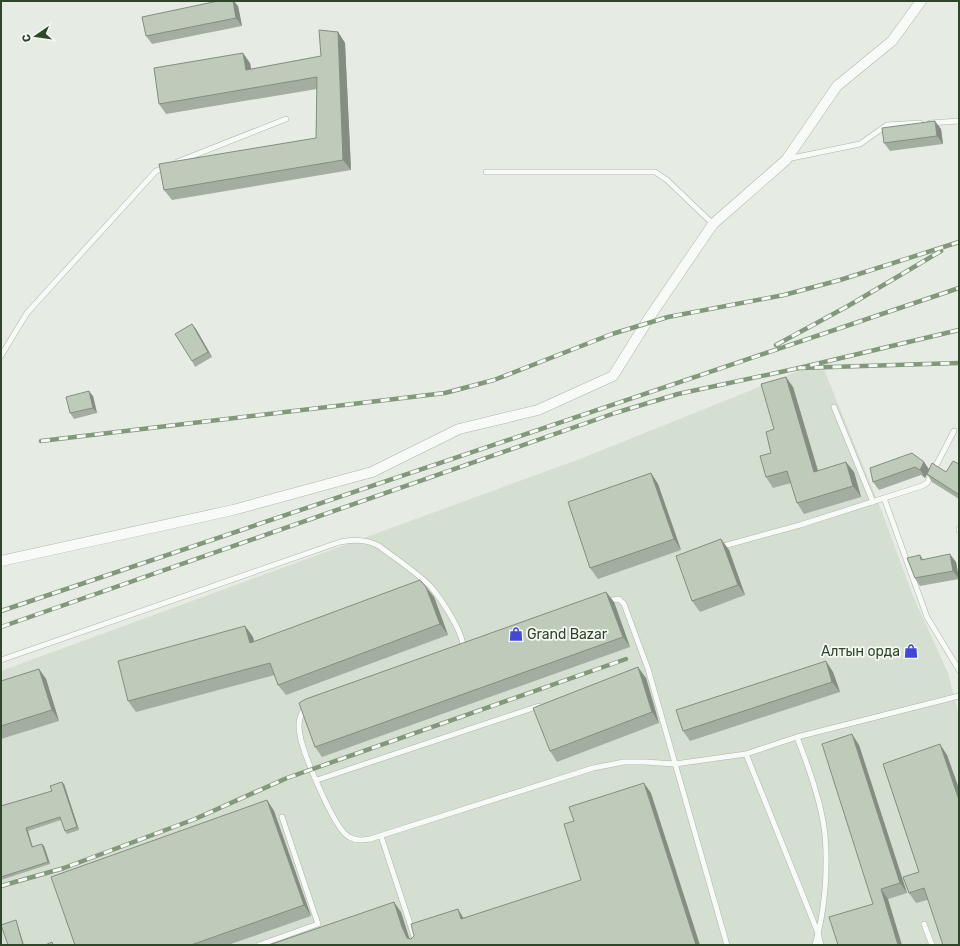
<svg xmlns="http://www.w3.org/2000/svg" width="960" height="946" font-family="Rubik,sans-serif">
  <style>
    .built { fill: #d4ded1 }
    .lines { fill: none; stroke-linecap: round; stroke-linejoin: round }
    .service-casing { stroke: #acb7a8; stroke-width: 6 }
    .minor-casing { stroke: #acb7a8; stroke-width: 11 }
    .service { stroke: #f7faf7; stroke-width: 5 }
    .minor { stroke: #f7faf7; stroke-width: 10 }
    .rail-casing { stroke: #83977c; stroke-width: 4.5 }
    .rail { stroke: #f5f9f4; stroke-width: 3; stroke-dasharray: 9; stroke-linecap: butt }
    .wall { fill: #a3aea0 }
    .shaded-wall { fill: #858d82 }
    .building { fill: #becaba; stroke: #858d82 }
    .labels { text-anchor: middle; stroke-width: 3.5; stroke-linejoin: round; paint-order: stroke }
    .poi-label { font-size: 14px; fill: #30462a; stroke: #f5f9f4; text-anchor: start }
  </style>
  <rect width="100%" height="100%" fill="#e6ece4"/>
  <!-- built -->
  <polygon class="built" points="821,362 882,512 913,596 948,673 959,715 959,945 1,945 1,671 585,457"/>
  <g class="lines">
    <defs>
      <g id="service">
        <polyline points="930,123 959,121"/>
        <polyline points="787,159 860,144 887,125 920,123"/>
        <polyline points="177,162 286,119"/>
        <polyline points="486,172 655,172 667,180 713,224"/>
        <polyline points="1,356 27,313 156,171 166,167"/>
        <polyline points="834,407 873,502"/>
        <polyline points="884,498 927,617 959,670"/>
        <polyline points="959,529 959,530"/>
        <polyline points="720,547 800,525 922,486 927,483 954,431"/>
        <polyline points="606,601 619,599 624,604 648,669 727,945"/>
        <path d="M1,660L340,542C354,539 366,539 379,546C396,559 415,571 430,586C440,597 464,633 463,648"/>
        <path d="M308,707L303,711C299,718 298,726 300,735C303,753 334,829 349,837C356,841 363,840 370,839L593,768L624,762H645L675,764L746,754L797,737L959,696"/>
        <path d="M797,737C808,766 822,804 825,835C828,870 825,911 815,945"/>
        <polyline points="746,754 818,933 821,945"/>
        <polyline points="317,780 539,706"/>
        <polyline points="381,836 417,945"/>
        <polyline points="924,924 932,945"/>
        <polyline points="259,945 318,924 282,817"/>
      </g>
      <polyline id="minor" points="1,561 233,510 372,472 459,429 538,410 613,376 651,315 713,224 786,160 837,86 892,41 921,1"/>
    </defs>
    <!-- service casing -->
    <use href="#service" class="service-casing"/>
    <!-- minor casing -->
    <use href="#minor" class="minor-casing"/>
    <!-- service -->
    <use href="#service" class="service"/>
    <!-- minor -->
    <use href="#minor" class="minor"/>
    <defs>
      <g id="rail">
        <polyline points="959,330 799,368 959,363"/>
        <polyline points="776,345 848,306 941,251"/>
        <polyline points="41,441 445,393 494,380 612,334 668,317 784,295 840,280 959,242"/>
        <polyline points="1,611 959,288"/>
        <polyline points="1,627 615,413 678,394 799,368"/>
        <polyline points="1,886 64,868 195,819 287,778 626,659"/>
      </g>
    </defs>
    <!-- rail casing -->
    <use href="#rail" class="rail-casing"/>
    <!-- rail -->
    <use href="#rail" class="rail"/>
  </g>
  <!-- wall -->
  <g class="wall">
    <polygon points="238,6 242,26 152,44 146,36"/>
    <polygon points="338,32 345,43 351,170 172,200 164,190 316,138 317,89 166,114 159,104 250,63 251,69 321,56"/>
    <polygon points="941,129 943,144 890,151 884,143"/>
    <polygon points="196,329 212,357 195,367 192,361"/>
    <polygon points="793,387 818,470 854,472 861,497 804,514 797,503 791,483 773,488 766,477 771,453 774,429"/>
    <polygon points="93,396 97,413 74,419 70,413"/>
    <polygon points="924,462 929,469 946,472 959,464 959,499 932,482 927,474 925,478 921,475 879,490 873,482"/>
    <polygon points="651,473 658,484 681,550 598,579 590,568"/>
    <polygon points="721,539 729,550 745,595 700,612 692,601"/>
    <polygon points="920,555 923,559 956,562 959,579 920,586 915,578"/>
    <polygon points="426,587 434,597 448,635 286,695 278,685 275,675 136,712 128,701 245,626 253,637 254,642"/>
    <polygon points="606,592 614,602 630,647 322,757 315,747"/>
    <polygon points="39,669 46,679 59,721 1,739 1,681"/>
    <polygon points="833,672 840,692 690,741 683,731"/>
    <polygon points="646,678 659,723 557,762 550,751"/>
    <polygon points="859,745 907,893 873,904"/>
    <polygon points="947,755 959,789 959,945 927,900 916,903 909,893 919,872"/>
    <polygon points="64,784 79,830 67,834 65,831 61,820 28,831 33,847 44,846 50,864 1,880 1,806 52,791"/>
    <polygon points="267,800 274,811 311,916 228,945 75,945"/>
  </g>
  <!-- shaded-wall -->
  <g class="shaded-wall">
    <polygon points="233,1 234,1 238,6 242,26 236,18"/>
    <polygon points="338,32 345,43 351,170 343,160"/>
    <polygon points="243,53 250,63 253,80 246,70"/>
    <polygon points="935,121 941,129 943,144 937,136"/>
    <polygon points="192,324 196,329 212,357 208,352"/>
    <polygon points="786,377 793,387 821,482 814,472"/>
    <polygon points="89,391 93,396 97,413 93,408"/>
    <polygon points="846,462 854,472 861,497 853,486"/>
    <polygon points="924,462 929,470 925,478 920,470"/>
    <polygon points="651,473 658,484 681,550 674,539"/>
    <polygon points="721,539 729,550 745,595 738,585"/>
    <polygon points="950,554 956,562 959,579 953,571"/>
    <polygon points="426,587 434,597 448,635 440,624"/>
    <polygon points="606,592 614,602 630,647 623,637"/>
    <polygon points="245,626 253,637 257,654 250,643"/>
    <polygon points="826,661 833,672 840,692 832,682"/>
    <polygon points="638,667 646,678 659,723 652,712"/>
    <polygon points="39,669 46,679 59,721 52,710"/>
    <polygon points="852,734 859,745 907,893 900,883"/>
    <polygon points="940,744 947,755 959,789 959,800"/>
    <polygon points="62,782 64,784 79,830 77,827"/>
    <polygon points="644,783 651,793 700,945 696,945"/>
    <polygon points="267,800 274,811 311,916 304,905"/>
    <polygon points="26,828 28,831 33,850 32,847"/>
    <polygon points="42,844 44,846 50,864 48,862"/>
    <polygon points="881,889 888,899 902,945 898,945"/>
    <polygon points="394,902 401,912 409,937 413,945 407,938 402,927"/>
    <polygon points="458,909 464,919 461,919"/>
    <polygon points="16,920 17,923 24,945 23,945"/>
  </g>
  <!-- building -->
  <g class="building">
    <polygon points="218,1 233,1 236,18 146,36 142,17"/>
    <polygon points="319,30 338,32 343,160 164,190 159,164 316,138 317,77 159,104 154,68 243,53 246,70 321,56"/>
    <polygon points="935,121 937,136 884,143 882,128"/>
    <polygon points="192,324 208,352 192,361 175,334"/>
    <polygon points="786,377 814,472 846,462 853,486 797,503 787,471 766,477 760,456 771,453 766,432 774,429 761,384"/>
    <polygon points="89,391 93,408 70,413 66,397"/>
    <polygon points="912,453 924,462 920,470 915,467 873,482 870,468"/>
    <polygon points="953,461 959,464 959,492 958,494 927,474 932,463 946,472"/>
    <polygon points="651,473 674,539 590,568 568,502"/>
    <polygon points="721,539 738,585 692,601 676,556"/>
    <polygon points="950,554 953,571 915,578 907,558 920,555 921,560"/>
    <polygon points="420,580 426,587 440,624 278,685 270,663 128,701 118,661 245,626 250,643"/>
    <polygon points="606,592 623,637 315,747 299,703 306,699"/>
    <polygon points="826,661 832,682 683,731 676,710"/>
    <polygon points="638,667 652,712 550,751 533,708"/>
    <polygon points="39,669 52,710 1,726 1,681"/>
    <polygon points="852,734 900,883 881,889 898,945 838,945 829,917 873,904 822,744"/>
    <polygon points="940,744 959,800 959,945 943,945 924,888 909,893 903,877 919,872 883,764"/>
    <polygon points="62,782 77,827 65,831 60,817 26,828 32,847 42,844 48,862 1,877 1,806 52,791 50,786"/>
    <polygon points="644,783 696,945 269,945 394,902 402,927 407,938 411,939 414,936 411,924 458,909 461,919 581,880 564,824 574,821 569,807"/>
    <polygon points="267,800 304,905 191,945 75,945 51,877"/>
    <polygon points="16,920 23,945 8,945 1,925"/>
    <polygon points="52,942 53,945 45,945"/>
  </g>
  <!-- icons -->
  <defs>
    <symbol id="shop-bare" viewBox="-9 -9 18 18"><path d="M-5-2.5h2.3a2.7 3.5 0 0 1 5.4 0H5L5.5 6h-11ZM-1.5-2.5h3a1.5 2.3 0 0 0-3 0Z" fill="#4346d7" stroke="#f5f9f4" stroke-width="2.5" paint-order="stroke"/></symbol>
  </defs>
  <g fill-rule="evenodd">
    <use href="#shop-bare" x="506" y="624" width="20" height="20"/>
    <use href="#shop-bare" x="901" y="641" width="20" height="20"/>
  </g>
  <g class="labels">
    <!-- poi labels -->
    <g class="poi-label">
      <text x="527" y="639">Grand Bazar</text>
      <text x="900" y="656" text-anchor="end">Алтын орда</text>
    </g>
  </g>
  <!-- border -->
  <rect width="960" height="946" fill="none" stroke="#30462a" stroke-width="4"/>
  <!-- north arrow -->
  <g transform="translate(36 36) rotate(257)" stroke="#f5f9f4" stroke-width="3" paint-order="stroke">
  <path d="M0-3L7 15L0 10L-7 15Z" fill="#30462a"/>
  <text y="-6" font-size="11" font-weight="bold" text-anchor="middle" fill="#30462a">С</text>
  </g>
</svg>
